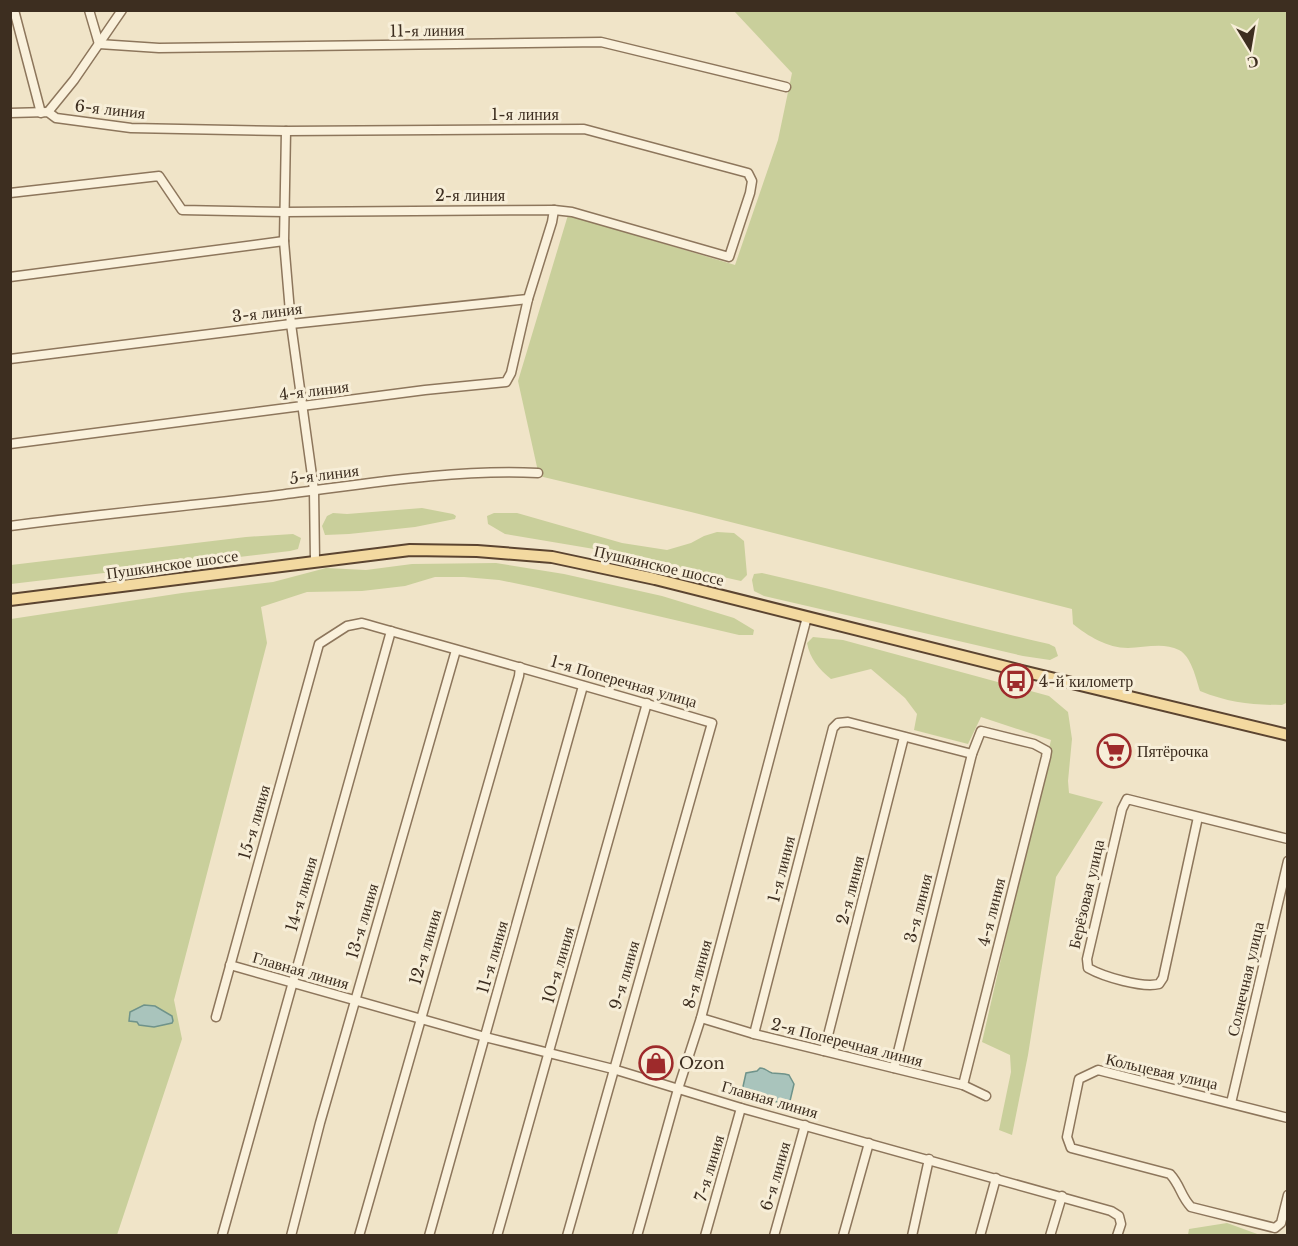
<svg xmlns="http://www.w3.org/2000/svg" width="1298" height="1246" font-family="'Libre Baskerville',serif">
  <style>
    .green { fill: #c9cf9b }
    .water { fill: #a9c4bc; stroke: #6f938a; stroke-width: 1.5 }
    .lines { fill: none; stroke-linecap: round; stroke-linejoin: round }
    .minor-casing { stroke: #8d765c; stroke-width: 11 }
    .major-casing { stroke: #5b4430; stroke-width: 14 }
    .minor { stroke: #faf1dc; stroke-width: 8 }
    .major { stroke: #f3d9a0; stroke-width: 10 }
    .labels { text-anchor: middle; stroke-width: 6; stroke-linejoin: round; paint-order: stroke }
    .street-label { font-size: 16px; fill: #3d2e20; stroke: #f7eed8 }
    .poi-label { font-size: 16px; fill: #3d2e20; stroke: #f7eed8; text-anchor: start }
  </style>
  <rect width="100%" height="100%" fill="#f0e4c8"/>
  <!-- green -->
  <g class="green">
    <path d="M734,11H1287L1288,702L1282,705C1251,705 1230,703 1200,691C1196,678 1191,656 1179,650C1163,642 1144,648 1128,648C1107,648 1088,636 1073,624L1072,609L691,512L539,476L518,381L568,215L735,265L778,140L792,73Z"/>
    <polygon points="422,508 453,514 456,516 455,519 415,527 349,534 325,535 322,526 327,516 333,513 347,514"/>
    <polygon points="494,513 517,513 622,543 667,550 691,543 704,536 717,532 734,533 744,541 747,575 741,581 606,551 505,534 488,524 487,516"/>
    <polygon points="293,534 301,538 298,549 290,551 11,584 11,565 246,537"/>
    <polygon points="496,563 564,574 662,596 734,618 754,630 753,635 739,635 538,588 499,580 464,577 435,577 405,586 362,591 307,592 261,607 267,643 174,1000 182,1039 117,1235 11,1236 11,619 182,593 273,582 326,568 366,570 412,564"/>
    <path d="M762,573C858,595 953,622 1049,644L1055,647L1058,656L1050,660L1023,656L764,596L754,591L752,580L754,574Z"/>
    <path d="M813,637L843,640L1049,696L1068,712L1072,739L1068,781L1069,793L1103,802L1056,877L1028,1055L1012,1135L999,1130L1011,1072L1010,1055L982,1042L1051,740L981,717L968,744L914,730L917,714L905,698L871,669L831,679C819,669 810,659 807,643Z"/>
    <polygon points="1227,1223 1260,1235 1188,1235 1189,1229"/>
  </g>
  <!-- water -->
  <g class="water">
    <polygon points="144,1005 155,1006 172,1016 173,1021 172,1023 154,1027 139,1025 137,1022 129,1021 130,1012"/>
    <path d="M760,1068C766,1068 766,1071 772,1073C778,1074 783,1073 789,1075L794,1084L790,1101C779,1104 751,1099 742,1091L746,1073L757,1071Z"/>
  </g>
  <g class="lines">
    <defs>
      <g id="minor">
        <polyline points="14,10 41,113"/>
        <polyline points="89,10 99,44 159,48 601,42 786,87"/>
        <polyline points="48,112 74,80 122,10"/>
        <polyline points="10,113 48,112 56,118 131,128 286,131 584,129 748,173 752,181 750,193 729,257 572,212 554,210 285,212 182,210 159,176 10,193"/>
        <polyline points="286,131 284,241 291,324 314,490 315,560"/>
        <polyline points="10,277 284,241"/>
        <polyline points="10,359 291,324 528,299"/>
        <polyline points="10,444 425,390 506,382 511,373 528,299 552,222 554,210"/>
        <path d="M10,526C100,514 189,506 279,495C365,484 451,469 538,473"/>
        <path d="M1198,817L1163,978L1159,984C1142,988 1104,977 1088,968L1087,959L1122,809L1127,799L1288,839"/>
        <polyline points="230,965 485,1037 613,1069 741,1108 1111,1211 1119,1216 1121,1224 1117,1236"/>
        <path d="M216,1017L319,644L347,626L362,623C479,656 595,688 712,723L567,1236"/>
        <polyline points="701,1018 754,1034 963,1085 986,1096"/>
        <polyline points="754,1034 833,728 838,723 848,722 972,754"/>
        <polyline points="824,1051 904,737"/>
        <polyline points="894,1068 972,754 981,731 1034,744 1047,751 1046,757 963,1085"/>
        <polyline points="1231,1103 1288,861"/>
        <path d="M1288,1118L1098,1070L1079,1079L1067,1137L1071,1148L1170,1174C1181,1186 1180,1195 1191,1207L1275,1228L1281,1223L1288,1195"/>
        <polyline points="222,1236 391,631"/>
        <polyline points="291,1236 320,1123 456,650"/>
        <polyline points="359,1236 519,676 520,667"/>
        <polyline points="429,1236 583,686"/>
        <polyline points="497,1236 647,703"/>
        <polyline points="637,1236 678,1089 701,1018 807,617"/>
        <polyline points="705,1236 741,1108"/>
        <polyline points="774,1236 805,1125"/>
        <polyline points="843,1236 869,1143"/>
        <polyline points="912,1236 929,1159"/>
        <polyline points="980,1236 996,1178"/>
        <polyline points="1050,1236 1062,1196"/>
      </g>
      <polyline id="major" points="10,600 410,550 477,551 552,557 655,579 1022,671 1288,735"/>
    </defs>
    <!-- minor casing -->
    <use href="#minor" class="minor-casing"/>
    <!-- major casing -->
    <use href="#major" class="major-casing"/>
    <!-- minor -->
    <use href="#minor" class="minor"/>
    <!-- major -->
    <use href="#major" class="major"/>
  </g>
  <!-- icons -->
  <defs>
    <symbol id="bus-ring" viewBox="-11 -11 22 22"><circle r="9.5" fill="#f7eed8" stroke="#9e2a2b" stroke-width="1.5"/><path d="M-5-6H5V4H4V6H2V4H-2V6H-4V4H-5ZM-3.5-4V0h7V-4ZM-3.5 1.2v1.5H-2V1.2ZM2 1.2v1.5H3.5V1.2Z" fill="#9e2a2b"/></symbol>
    <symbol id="supermarket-ring" viewBox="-11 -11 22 22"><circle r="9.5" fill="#f7eed8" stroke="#9e2a2b" stroke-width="1.5"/><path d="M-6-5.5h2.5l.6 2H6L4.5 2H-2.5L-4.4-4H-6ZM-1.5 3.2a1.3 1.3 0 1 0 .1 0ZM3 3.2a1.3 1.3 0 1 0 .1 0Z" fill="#9e2a2b"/></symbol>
    <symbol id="shop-ring" viewBox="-11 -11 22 22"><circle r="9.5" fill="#f7eed8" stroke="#9e2a2b" stroke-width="1.5"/><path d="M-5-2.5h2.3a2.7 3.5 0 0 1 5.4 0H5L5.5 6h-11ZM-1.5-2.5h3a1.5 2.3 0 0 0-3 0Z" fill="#9e2a2b"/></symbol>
  </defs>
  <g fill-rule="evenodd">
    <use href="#bus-ring" x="997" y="662" width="38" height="38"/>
    <use href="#supermarket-ring" x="1095" y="732" width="38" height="38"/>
    <use href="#shop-ring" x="637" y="1044" width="38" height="38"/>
  </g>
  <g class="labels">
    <!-- street labels -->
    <g class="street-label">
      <text transform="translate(427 30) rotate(-1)" y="6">11-я линия</text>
      <text transform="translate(110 109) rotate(6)" y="6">6-я линия</text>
      <text x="525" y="120">1-я линия</text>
      <text x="470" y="201">2-я линия</text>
      <text transform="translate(267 312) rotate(-7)" y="6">3-я линия</text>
      <text transform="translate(314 390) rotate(-7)" y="6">4-я линия</text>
      <text transform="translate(324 474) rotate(-7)" y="6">5-я линия</text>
      <text transform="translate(172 564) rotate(-8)" y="6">Пушкинское шоссе</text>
      <text transform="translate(659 565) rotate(13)" y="6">Пушкинское шоссе</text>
      <text transform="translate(624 681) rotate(16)" y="6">1-я Поперечная улица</text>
      <text transform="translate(254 822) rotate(-74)" y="6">15-я линия</text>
      <text transform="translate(781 869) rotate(-76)" y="6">1-я линия</text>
      <text transform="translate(850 890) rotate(-76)" y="6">2-я линия</text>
      <text transform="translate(301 894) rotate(-74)" y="6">14-я линия</text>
      <text transform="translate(1086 894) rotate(-77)" y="6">Берёзовая улица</text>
      <text transform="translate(918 908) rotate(-76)" y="6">3-я линия</text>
      <text transform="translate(991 912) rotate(-76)" y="6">4-я линия</text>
      <text transform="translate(362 921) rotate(-74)" y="6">13-я линия</text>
      <text transform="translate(425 947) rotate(-74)" y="6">12-я линия</text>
      <text transform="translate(492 957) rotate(-74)" y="6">11-я линия</text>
      <text transform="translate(558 965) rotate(-74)" y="6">10-я линия</text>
      <text transform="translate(301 970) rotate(16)" y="6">Главная линия</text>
      <text transform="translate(697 974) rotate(-75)" y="6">8-я линия</text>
      <text transform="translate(624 975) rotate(-74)" y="6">9-я линия</text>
      <text transform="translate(1245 979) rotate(-77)" y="6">Солнечная улица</text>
      <text transform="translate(847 1042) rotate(14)" y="6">2-я Поперечная линия</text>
      <text transform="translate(1162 1071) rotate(13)" y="6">Кольцевая улица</text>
      <text transform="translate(770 1099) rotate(16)" y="6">Главная линия</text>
      <text transform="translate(709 1168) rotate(-74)" y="6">7-я линия</text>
      <text transform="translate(775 1176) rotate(-74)" y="6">6-я линия</text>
    </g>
    <!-- poi labels -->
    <g class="poi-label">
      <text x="1039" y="687">4-й километр</text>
      <text x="1137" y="757">Пятёрочка</text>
      <text x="679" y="1069">Ozon</text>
    </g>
  </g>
  <!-- border -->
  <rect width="1298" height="1246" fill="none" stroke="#3d2e20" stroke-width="24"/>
  <!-- north arrow -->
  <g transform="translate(1250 48) rotate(169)" stroke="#f7eed8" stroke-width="4.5" paint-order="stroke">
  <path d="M0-4.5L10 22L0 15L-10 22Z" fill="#3d2e20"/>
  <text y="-9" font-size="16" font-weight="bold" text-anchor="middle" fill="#3d2e20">С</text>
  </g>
</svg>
